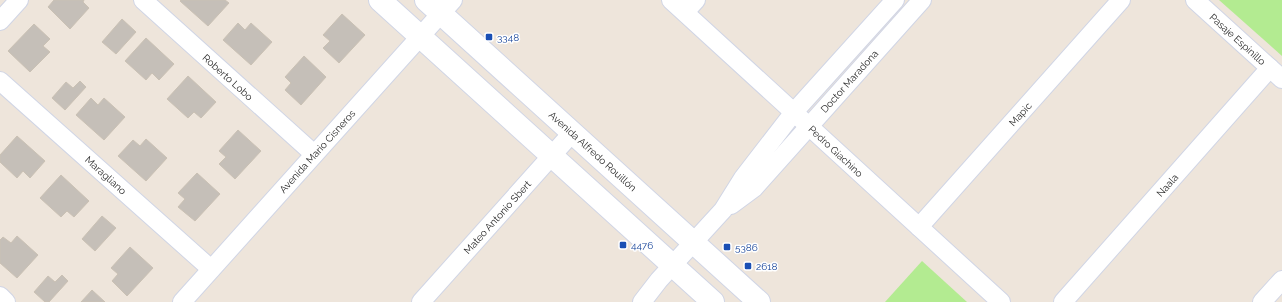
<svg xmlns="http://www.w3.org/2000/svg" width="1282" height="302" font-family="Raleway,sans-serif">
  <style>
    .green { fill: #b3eb91 }
    .building { fill: #c5bfb8; stroke: #cac1b4 }
    .lines { fill: none; stroke-linecap: round; stroke-linejoin: round }
    .street-casing { stroke: #d0d5e5; stroke-width: 20 }
    .secondary-casing { stroke: #d0d5e5; stroke-width: 24 }
    .street { stroke: #fff; stroke-width: 18 }
    .secondary { stroke: #fff; stroke-width: 22 }
    .transit-dot { fill: #1a4fb4; stroke: #fff; stroke-width: 1.5 }
    .labels { text-anchor: middle; stroke-width: 3; stroke-linejoin: round; paint-order: stroke }
    .transit-label { font-size: 10px; fill: #164399; stroke: #fff; text-anchor: start }
    .street-label { font-size: 10px; fill: #2a2a2a; stroke: #fff }
  </style>
  <rect width="100%" height="100%" fill="#eee5db"/>
  <!-- green -->
  <g class="green">
    <polygon points="1219,0 1282,0 1282,56"/>
    <polygon points="922,261 967,302 885,302"/>
  </g>
  <!-- building -->
  <g class="building">
    <polygon points="54,0 84,0 83,2 89,8 70,29 48,7"/>
    <polygon points="181,0 225,0 229,3 208,26 180,1"/>
    <polygon points="342,14 365,35 339,63 323,48 330,41 323,35"/>
    <polygon points="122,19 136,32 116,54 102,42"/>
    <polygon points="238,23 245,30 251,23 272,42 251,65 223,40"/>
    <polygon points="34,24 50,39 43,46 50,52 30,72 8,51"/>
    <polygon points="146,38 174,64 159,80 152,73 146,80 125,61"/>
    <polygon points="304,56 326,77 301,105 285,90 291,83 285,77"/>
    <polygon points="188,76 216,102 201,118 194,112 188,118 167,99"/>
    <polygon points="80,81 86,87 65,110 52,98 66,82 73,88"/>
    <polygon points="91,98 98,105 104,98 125,117 104,140 76,115"/>
    <polygon points="238,130 261,151 235,179 219,164 226,157 219,151"/>
    <polygon points="17,136 45,161 30,178 23,171 17,178 0,162 0,155"/>
    <polygon points="146,139 167,158 146,181 118,156 133,140 140,146"/>
    <polygon points="197,173 220,194 195,221 178,207 185,199 178,193"/>
    <polygon points="61,175 89,201 74,217 67,211 61,217 40,198"/>
    <polygon points="102,216 116,228 95,251 82,239"/>
    <polygon points="17,236 38,255 17,278 0,263 0,240 3,237 11,243"/>
    <polygon points="130,247 153,268 127,296 112,281 118,274 111,268"/>
    <polygon points="62,275 68,281 49,302 45,302 34,292 48,276 55,282"/>
    <polygon points="92,290 105,302 81,302"/>
  </g>
  <g class="lines">
    <defs>
      <g id="street">
        <polyline points="143,0 314,154"/>
        <polyline points="671,0 1001,302"/>
        <polyline points="1195,0 1282,79"/>
        <polyline points="685,12 696,0"/>
        <polyline points="0,21 19,0"/>
        <polyline points="0,81 211,269"/>
        <polyline points="731,205 754,188 922,0"/>
        <polyline points="919,227 1121,0"/>
        <polyline points="0,296 6,302"/>
        <polyline points="182,302 453,0"/>
        <polyline points="421,302 572,133"/>
        <polyline points="642,302 659,280 723,210 743,178 794,112 895,0"/>
        <polyline points="1063,302 1270,68"/>
        <polyline points="1262,302 1282,280"/>
      </g>
      <g id="secondary">
        <polyline points="380,0 713,302"/>
        <polyline points="426,0 759,302"/>
      </g>
    </defs>
    <!-- street casing -->
    <use href="#street" class="street-casing"/>
    <!-- secondary casing -->
    <use href="#secondary" class="secondary-casing"/>
    <!-- street -->
    <use href="#street" class="street"/>
    <!-- secondary -->
    <use href="#secondary" class="secondary"/>
  </g>
  <!-- markers -->
  <g class="transit-dot">
    <rect x="485" y="33" width="8" height="8" rx="2"/>
    <rect x="619" y="241" width="8" height="8" rx="2"/>
    <rect x="723" y="243" width="8" height="8" rx="2"/>
    <rect x="744" y="262" width="8" height="8" rx="2"/>
  </g>
  <g class="labels">
    <!-- transit labels -->
    <g class="transit-label">
      <text x="497" y="41">3348</text>
      <text x="631" y="249">4476</text>
      <text x="735" y="251">5386</text>
      <text x="756" y="270">2618</text>
    </g>
    <!-- street labels -->
    <g class="street-label">
      <text transform="translate(1238 39) rotate(42)" y="4">Pasaje Espinillo</text>
      <text transform="translate(228 77) rotate(42)" y="4">Roberto Lobo</text>
      <text transform="translate(849 81) rotate(-48)" y="4">Doctor Maradona</text>
      <text transform="translate(1020 114) rotate(-48)" y="4">Mapic</text>
      <text transform="translate(317 151) rotate(-48)" y="4">Avenida Mario Cisneros</text>
      <text transform="translate(593 151) rotate(42)" y="4">Avenida Alfredo Rouillón</text>
      <text transform="translate(836 151) rotate(43)" y="4">Pedro Giachino</text>
      <text transform="translate(106 175) rotate(42)" y="4">Maragliano</text>
      <text transform="translate(1167 185) rotate(-48)" y="4">Naala</text>
      <text transform="translate(497 217) rotate(-48)" y="4">Mateo Antonio Sbert</text>
    </g>
  </g>
</svg>
